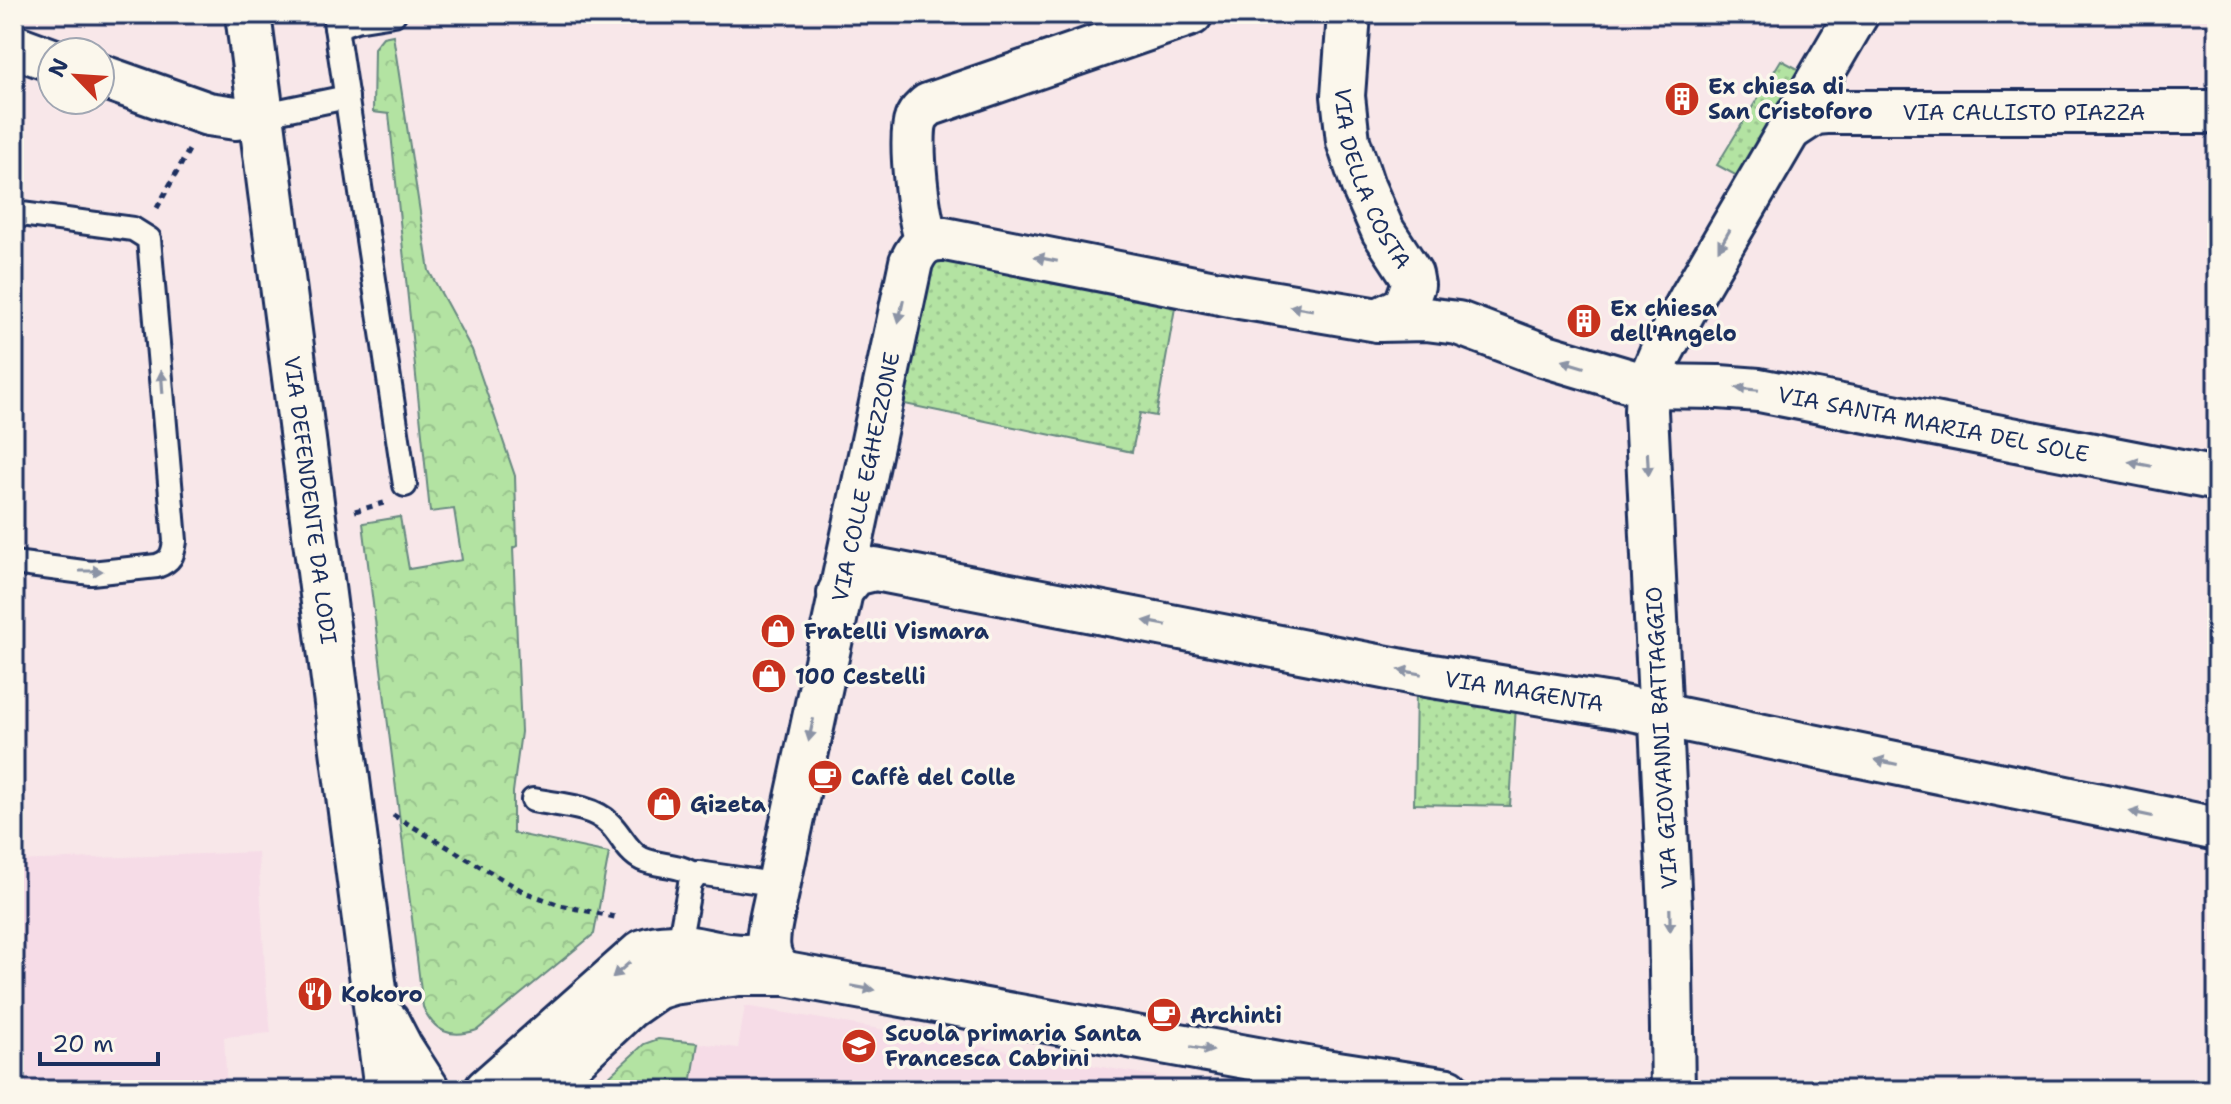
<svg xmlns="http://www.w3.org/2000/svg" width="2231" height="1104" font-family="'Shantell Sans',sans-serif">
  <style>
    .built { fill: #f6dce7 }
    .grass { fill: url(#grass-dots); stroke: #678980; stroke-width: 2 }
    .park { fill: url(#park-crowns); stroke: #678980; stroke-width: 2 }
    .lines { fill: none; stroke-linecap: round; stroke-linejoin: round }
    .service-casing { stroke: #1b2f5e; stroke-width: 28 }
    .minor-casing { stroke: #1b2f5e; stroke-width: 48 }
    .tertiary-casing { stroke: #1b2f5e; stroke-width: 50 }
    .path { stroke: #1b2f5e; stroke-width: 5; stroke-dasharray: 6 6; stroke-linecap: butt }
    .service { stroke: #fbf7ec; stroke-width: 22 }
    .minor { stroke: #fbf7ec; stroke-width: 42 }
    .tertiary { stroke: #fbf7ec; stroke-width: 44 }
    .oneway { fill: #8b93a5 }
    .labels { text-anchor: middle; stroke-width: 7; stroke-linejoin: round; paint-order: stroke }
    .poi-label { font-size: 22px; font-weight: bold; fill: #1b2f5e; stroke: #fbf7ec; text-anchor: start }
    .street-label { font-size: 22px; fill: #1b2f5e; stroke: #fbf7ec }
  </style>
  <defs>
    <pattern id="grass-dots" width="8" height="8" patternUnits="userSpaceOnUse" patternTransform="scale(2)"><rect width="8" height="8" fill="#b3e3a2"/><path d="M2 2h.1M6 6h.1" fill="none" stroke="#99c38e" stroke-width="1.8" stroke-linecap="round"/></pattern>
    <pattern id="park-crowns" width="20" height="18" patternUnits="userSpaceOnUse" patternTransform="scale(2)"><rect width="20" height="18" fill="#b3e3a2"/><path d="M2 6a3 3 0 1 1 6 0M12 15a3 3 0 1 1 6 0" fill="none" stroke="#99c38e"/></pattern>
  </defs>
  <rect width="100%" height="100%" fill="#f8e7e9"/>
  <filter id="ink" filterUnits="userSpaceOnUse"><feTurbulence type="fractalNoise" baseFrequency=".0125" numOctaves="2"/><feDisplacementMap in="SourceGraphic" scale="16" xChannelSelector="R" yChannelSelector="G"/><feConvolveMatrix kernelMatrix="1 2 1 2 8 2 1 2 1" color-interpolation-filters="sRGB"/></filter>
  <g filter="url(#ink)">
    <!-- built -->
    <g class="built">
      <polygon points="258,852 266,986 271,1033 224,1037 227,1090 14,1090 14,861"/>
      <polygon points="745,1006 1202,1084 1203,1078 1258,1088 1257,1090 690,1090 698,1043 738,1048"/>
    </g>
    <!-- grass -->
    <g class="grass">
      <polygon points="1781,60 1800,70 1739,177 1717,165"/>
      <polygon points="934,253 1176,302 1156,416 1140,413 1132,452 900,403"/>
      <polygon points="1416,691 1516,706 1510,806 1414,804"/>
    </g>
    <!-- park -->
    <g class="park">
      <path d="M393,35L429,271L472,350L515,476L517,546L513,548L521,732L513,792V833L609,853L594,934L477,1030C451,1039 434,1032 423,1007L363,523L400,517L409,569L462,560L454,509L430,512L389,114L373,112L374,48L383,37Z"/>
      <polygon points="658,1039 698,1043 690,1090 594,1090 644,1044"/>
    </g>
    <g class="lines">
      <defs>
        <g id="service">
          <polyline points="334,14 405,485"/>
          <polyline points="336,27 356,20 394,14"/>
          <polyline points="260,115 347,97"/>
          <path d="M14,213L133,229L149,239L175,541C173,555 171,561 157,566L91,573L14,563"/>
          <path d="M533,800C557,805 591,805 609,823C621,834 627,852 642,859C659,867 680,863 695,876"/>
          <polyline points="677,955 690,884 698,873 760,882 767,885 776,897"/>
        </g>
        <g id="minor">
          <path id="s1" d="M1349,14L1343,96L1348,141L1363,186L1383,231L1411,274L1413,285L1405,307L1378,320"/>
          <polyline points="14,46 52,60"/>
          <polyline points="100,76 208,114 236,118 260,115"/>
          <path id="s2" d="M1789,130L1815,113L1827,112H2217"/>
          <path d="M928,241C918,225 909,137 916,120C918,113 923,110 928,105L1191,14"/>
          <path id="s3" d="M839,593L855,574L875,569L1414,673L1617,706L2217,829"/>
          <path id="s4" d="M786,974C757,958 771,924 776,897L911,262C918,246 927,238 945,239L1240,297L1378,320L1426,319L1458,323L1543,355L1647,386L1719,387L1759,390L2217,479"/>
          <path d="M486,1090L643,951C682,936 718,961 757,955"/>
          <polyline points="541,1090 629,1007 656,988 672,983 739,974 786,974 1318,1070 1448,1090"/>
          <polyline points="1673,1090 1670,909 1646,411 1647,386 1661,353 1692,296 1857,14"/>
        </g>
        <g id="tertiary">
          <path id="s5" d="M248,14L387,1090"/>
          <polyline points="387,1023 400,1048 427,1090"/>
        </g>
      </defs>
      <!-- service casing -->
      <use href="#service" class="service-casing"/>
      <!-- minor casing -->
      <use href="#minor" class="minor-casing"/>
      <!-- tertiary casing -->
      <use href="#tertiary" class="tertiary-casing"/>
      <!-- path -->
      <g class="path">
        <polyline points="157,208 189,150"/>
        <polyline points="355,511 384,503"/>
        <polyline points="393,815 524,892 560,905 619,918"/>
      </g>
      <!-- service -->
      <use href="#service" class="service"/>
      <!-- minor -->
      <use href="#minor" class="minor"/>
      <!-- tertiary -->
      <use href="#tertiary" class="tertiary"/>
    </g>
    <!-- one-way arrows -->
    <defs><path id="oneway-solid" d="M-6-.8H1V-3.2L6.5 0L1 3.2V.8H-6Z" transform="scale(2)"/></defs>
    <g class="oneway">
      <use href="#oneway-solid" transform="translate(1724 240) rotate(120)"/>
      <use href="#oneway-solid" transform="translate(1046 259) rotate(-169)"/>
      <use href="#oneway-solid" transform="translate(1301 308) rotate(-171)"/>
      <use href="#oneway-solid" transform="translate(901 311) rotate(102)"/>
      <use href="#oneway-solid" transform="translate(1573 364) rotate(-163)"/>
      <use href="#oneway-solid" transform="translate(162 382) rotate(-94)"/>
      <use href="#oneway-solid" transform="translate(1747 389) rotate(-174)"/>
      <use href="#oneway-solid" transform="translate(1648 464) rotate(87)"/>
      <use href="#oneway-solid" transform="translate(2140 464) rotate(-169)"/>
      <use href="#oneway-solid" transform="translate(91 571)"/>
      <use href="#oneway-solid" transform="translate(1155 623) rotate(-169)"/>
      <use href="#oneway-solid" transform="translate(1410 672) rotate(-170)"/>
      <use href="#oneway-solid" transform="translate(811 730) rotate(102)"/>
      <use href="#oneway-solid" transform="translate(1886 762) rotate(-168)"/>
      <use href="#oneway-solid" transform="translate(2141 814) rotate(-168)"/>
      <use href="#oneway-solid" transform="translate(1670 920) rotate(89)"/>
      <use href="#oneway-solid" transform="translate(621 970) rotate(139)"/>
      <use href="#oneway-solid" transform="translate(863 988) rotate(10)"/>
      <use href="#oneway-solid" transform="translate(1202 1049) rotate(10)"/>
    </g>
  </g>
  <!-- icons -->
  <defs>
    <symbol id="building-disc" viewBox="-11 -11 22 22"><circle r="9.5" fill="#c8321e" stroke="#fbf7ec"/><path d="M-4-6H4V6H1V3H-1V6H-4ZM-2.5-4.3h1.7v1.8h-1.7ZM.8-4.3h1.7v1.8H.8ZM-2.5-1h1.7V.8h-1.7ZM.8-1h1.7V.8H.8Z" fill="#fff"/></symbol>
    <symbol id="shop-disc" viewBox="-11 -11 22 22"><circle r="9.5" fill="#c8321e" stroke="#fbf7ec"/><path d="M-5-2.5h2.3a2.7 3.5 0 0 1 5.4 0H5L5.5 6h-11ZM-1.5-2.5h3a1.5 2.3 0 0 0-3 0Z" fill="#fff"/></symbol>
    <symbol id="cafe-disc" viewBox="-11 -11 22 22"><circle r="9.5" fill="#c8321e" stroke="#fbf7ec"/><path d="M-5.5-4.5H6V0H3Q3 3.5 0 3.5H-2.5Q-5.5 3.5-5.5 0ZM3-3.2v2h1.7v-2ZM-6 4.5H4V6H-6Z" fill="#fff"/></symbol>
    <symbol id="restaurant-disc" viewBox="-11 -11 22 22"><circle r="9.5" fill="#c8321e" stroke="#fbf7ec"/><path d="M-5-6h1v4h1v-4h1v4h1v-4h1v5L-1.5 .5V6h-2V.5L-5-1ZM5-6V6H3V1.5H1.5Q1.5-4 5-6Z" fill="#fff"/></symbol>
    <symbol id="school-disc" viewBox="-11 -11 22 22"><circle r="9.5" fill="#c8321e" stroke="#fbf7ec"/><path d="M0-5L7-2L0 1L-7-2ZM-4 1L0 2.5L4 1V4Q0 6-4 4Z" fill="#fff"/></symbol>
  </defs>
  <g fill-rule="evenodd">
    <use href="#building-disc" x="1662" y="79" width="40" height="40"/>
    <use href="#building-disc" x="1564" y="301" width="40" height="40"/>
    <use href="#shop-disc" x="758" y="611" width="40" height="40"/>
    <use href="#shop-disc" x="749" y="656" width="40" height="40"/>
    <use href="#cafe-disc" x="805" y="757" width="40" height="40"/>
    <use href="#shop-disc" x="644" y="784" width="40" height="40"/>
    <use href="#restaurant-disc" x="295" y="974" width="40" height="40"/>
    <use href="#cafe-disc" x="1144" y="995" width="40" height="40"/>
    <use href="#school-disc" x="839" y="1026" width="40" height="40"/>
  </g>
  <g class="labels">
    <!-- poi labels -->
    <g class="poi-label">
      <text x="1708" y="94">Ex chiesa di<tspan x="1708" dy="25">San Cristoforo</tspan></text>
      <text x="1610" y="316">Ex chiesa<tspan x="1610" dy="25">dell'Angelo</tspan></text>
      <text x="804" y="639">Fratelli Vismara</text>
      <text x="795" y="684">100 Cestelli</text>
      <text x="851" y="785">Caffè del Colle</text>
      <text x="690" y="812">Gizeta</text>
      <text x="341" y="1002">Kokoro</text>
      <text x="1190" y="1023">Archinti</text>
      <text x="885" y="1041">Scuola primaria Santa<tspan x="885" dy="25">Francesca Cabrini</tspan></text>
    </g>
    <!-- street labels -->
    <g class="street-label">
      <text dy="8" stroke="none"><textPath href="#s2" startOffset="240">VIA CALLISTO PIAZZA</textPath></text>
      <text dy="8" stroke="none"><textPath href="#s1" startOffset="170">VIA DELLA COSTA</textPath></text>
      <text dy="8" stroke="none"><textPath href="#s4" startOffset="1788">VIA SANTA MARIA DEL SOLE</textPath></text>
      <text dy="8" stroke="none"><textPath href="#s4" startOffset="514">VIA COLLE EGHEZZONE</textPath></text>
      <text dy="8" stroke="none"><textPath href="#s5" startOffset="490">VIA DEFENDENTE DA LODI</textPath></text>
      <text dy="8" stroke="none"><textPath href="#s3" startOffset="706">VIA MAGENTA</textPath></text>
      <text transform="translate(1661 738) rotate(-93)" y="8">VIA GIOVANNI BATTAGGIO</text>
    </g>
  </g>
  <!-- margin -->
  <rect width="2231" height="1104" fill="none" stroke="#fbf7ec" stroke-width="48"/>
  <rect x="24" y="24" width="2183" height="1056" fill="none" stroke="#1b2f5e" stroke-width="3" filter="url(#ink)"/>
  <!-- north arrow -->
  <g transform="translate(76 76) rotate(295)"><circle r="38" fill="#fbf7ec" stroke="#a1a7b3" stroke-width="2"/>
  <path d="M0-6L14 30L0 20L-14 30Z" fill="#c8321e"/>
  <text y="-12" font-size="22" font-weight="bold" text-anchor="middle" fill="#1b2f5e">N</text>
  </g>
  <!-- scale -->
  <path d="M40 1052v12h118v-12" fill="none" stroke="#1b2f5e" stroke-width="4"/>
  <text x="52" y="1052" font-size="24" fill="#1b2f5e" stroke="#fbf7ec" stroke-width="6" paint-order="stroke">20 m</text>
</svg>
